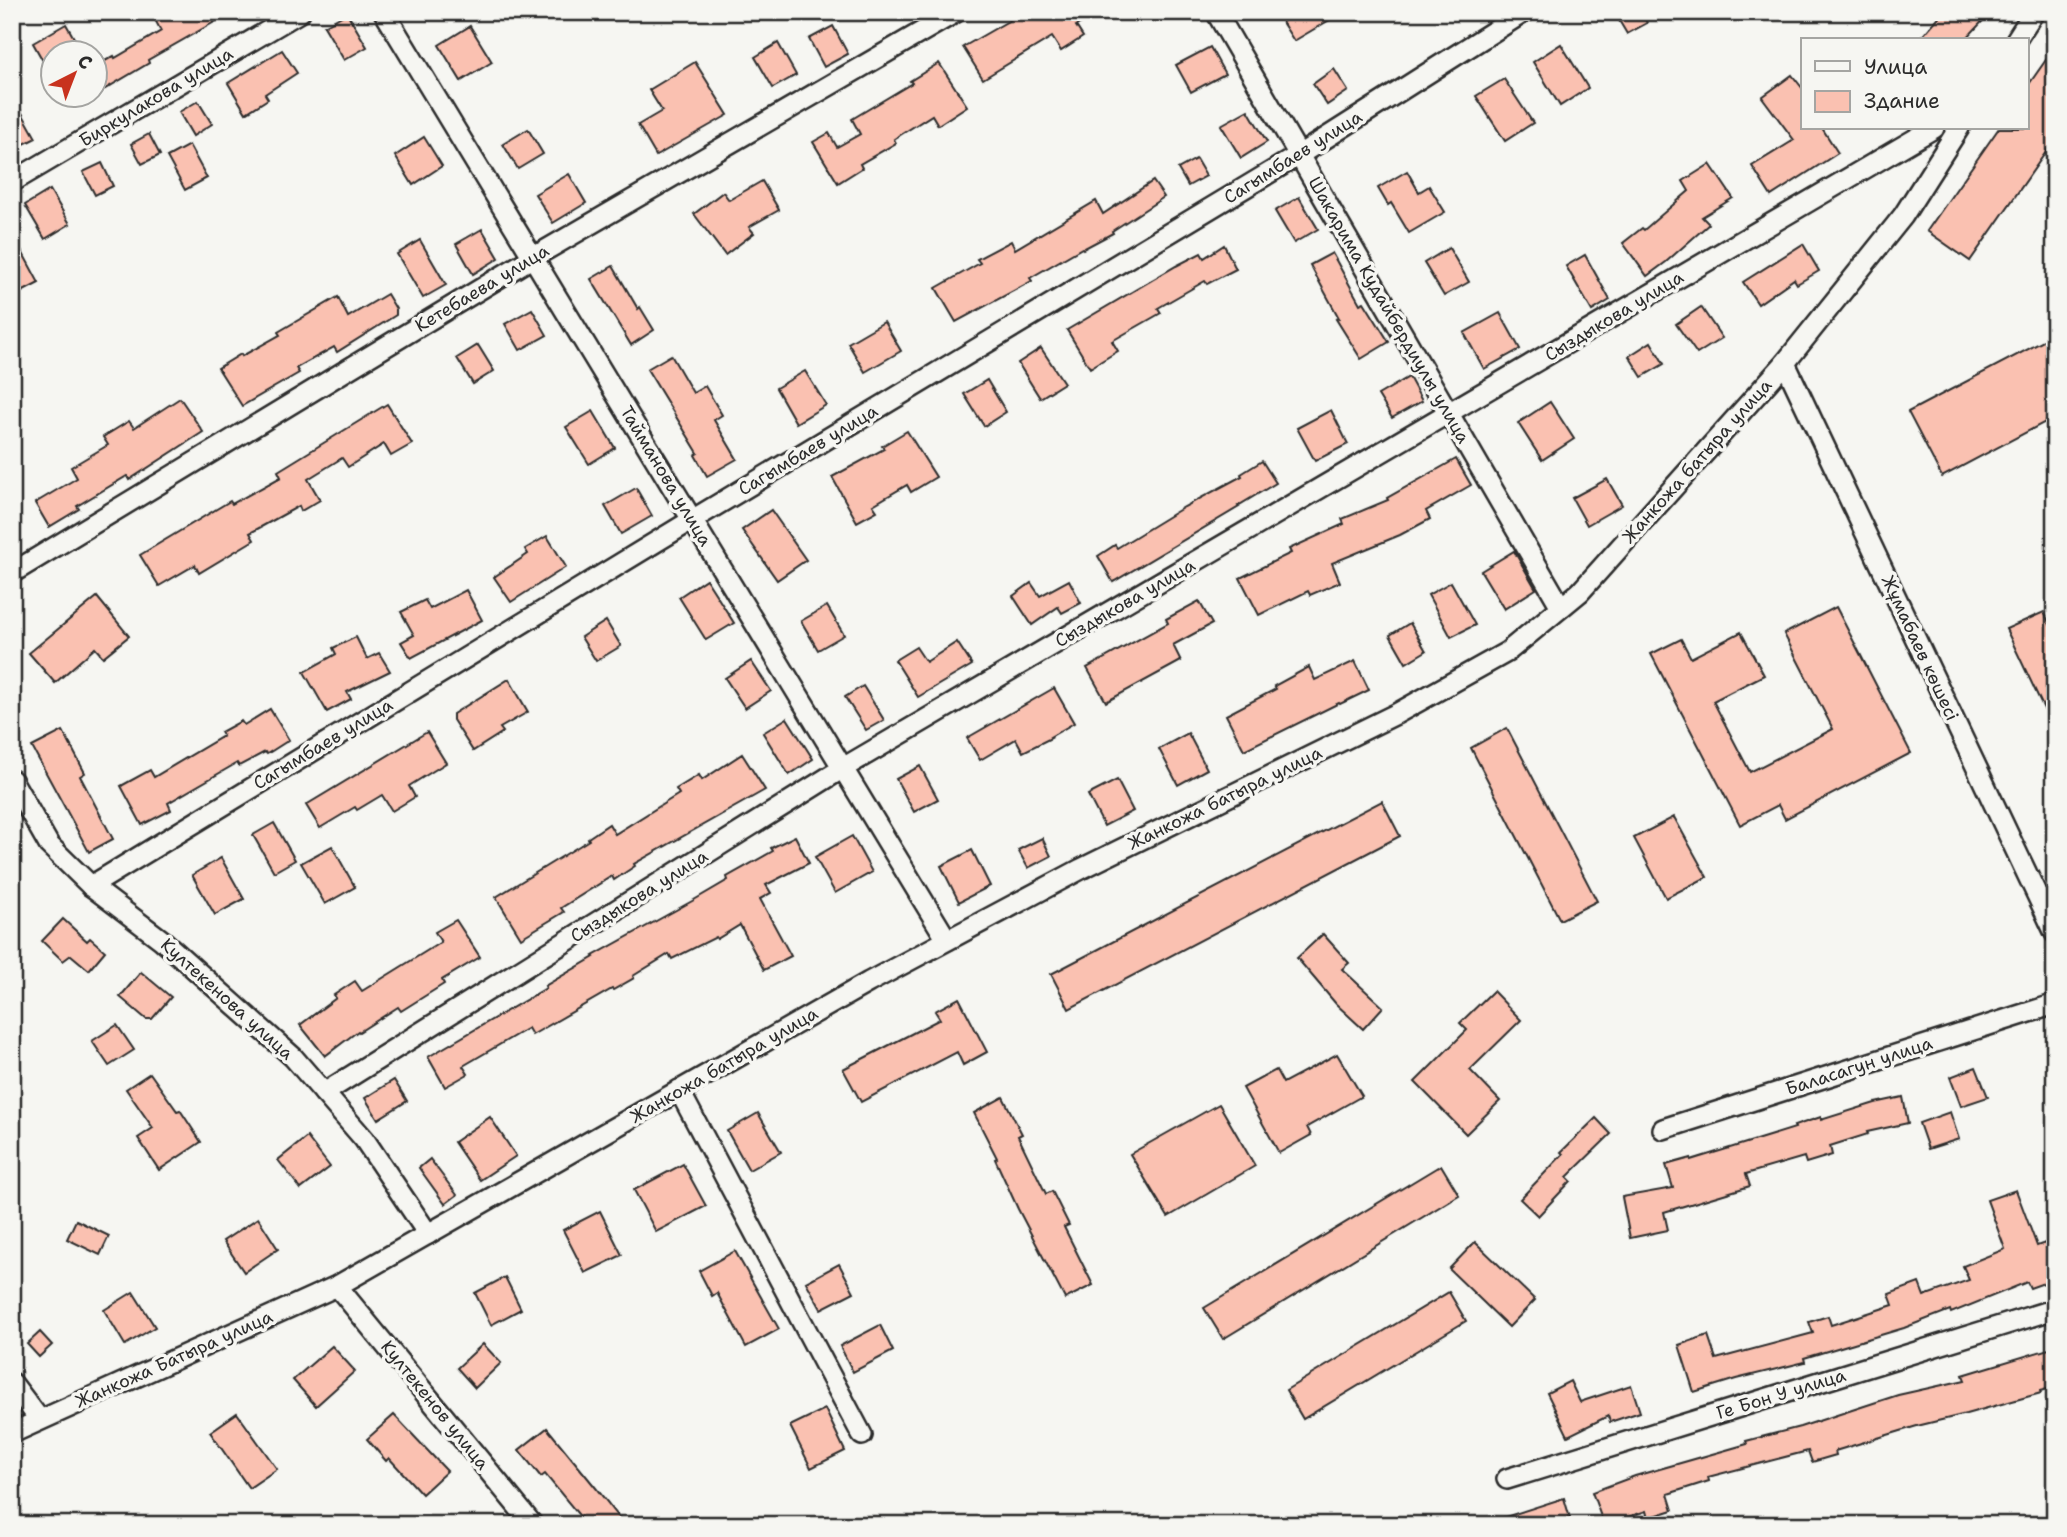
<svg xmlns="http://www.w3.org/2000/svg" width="2067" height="1537" font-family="'Shantell Sans',sans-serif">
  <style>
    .building { fill: #fac1b1; stroke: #2b2b2b; stroke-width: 2 }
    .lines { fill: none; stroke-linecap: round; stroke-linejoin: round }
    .minor-casing { stroke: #2b2b2b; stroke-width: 24 }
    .minor { stroke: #f6f6f2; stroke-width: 19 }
    .labels { text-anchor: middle; stroke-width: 7; stroke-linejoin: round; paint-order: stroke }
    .street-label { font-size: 18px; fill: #2b2b2b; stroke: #f6f6f2 }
  </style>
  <rect width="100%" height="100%" fill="#f6f6f2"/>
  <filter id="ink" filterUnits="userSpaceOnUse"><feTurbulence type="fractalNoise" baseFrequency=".0143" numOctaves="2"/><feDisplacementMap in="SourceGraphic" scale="14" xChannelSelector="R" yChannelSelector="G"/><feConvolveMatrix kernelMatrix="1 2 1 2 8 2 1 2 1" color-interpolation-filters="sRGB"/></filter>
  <g filter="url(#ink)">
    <!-- building -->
    <g class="building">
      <polygon points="151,12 232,12 148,60 149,63 105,89 94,67 114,56 115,58 161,31"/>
      <polygon points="1024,12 1101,12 1076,26 1083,37 1061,51 1052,37 983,79 963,47"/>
      <polygon points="1298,12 1343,12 1294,41 1282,22"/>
      <polygon points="1614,12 1642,12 1647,23 1627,34"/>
      <polygon points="1943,12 1991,12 1965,40 1919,40"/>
      <polygon points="347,13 367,47 344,60 324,26"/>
      <polygon points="66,24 82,52 52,52 52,77 33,43"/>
      <polygon points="470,26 492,62 461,81 439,45"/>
      <polygon points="833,26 848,54 824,67 809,39"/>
      <polygon points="778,43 796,75 773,88 755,57"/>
      <polygon points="1561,44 1588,88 1560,106 1533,62"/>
      <polygon points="1210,47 1225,74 1191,92 1176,65"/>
      <polygon points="2055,47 2055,139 1970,261 1927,231 1999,128 2027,128 2027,87"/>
      <polygon points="282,50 297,73 265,94 268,99 246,113 228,83"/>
      <polygon points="695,62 728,115 656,156 638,125 662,111 649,90"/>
      <polygon points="939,63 967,106 938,125 932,115 894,139 896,143 860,164 862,168 838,183 813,142 829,133 837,147 860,134 852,119 912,83 910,81"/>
      <polygon points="1334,69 1348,91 1327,105 1313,84"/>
      <polygon points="1792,75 1803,89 1803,128 1822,128 1838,153 1771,196 1752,166 1794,140 1762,97"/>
      <polygon points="1504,79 1533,123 1505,141 1476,96"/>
      <polygon points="12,95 36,138 12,150"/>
      <polygon points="198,101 212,124 193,136 179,112"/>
      <polygon points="1248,110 1267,142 1241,158 1221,125"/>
      <polygon points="528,129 543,154 518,169 503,144"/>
      <polygon points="149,134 160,155 142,164 131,144"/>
      <polygon points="424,137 442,166 413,185 395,156"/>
      <polygon points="189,145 207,178 185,190 167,157"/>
      <polygon points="1196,159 1206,176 1188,186 1178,169"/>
      <polygon points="102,163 113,186 95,195 83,172"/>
      <polygon points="1710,164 1733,198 1702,217 1709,224 1666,262 1647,276 1623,243 1642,228 1644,230 1689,191 1683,181"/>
      <polygon points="1407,171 1419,192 1429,186 1445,212 1409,233 1391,203 1388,205 1378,188"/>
      <polygon points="569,174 586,203 553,223 535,194"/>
      <polygon points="762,181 779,210 749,227 754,233 725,255 694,214 723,192 729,200"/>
      <polygon points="1153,181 1164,197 1112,231 1113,233 1083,249 1082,248 1030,278 1032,281 956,322 936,288 980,263 977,259 1011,241 1015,249 1096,201 1103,214"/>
      <polygon points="50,190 70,224 45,239 25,205"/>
      <polygon points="1299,197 1318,229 1294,243 1275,211"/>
      <polygon points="482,229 499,258 473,274 456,244"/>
      <polygon points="12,233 39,283 12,297"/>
      <polygon points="420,240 446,285 423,298 397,254"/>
      <polygon points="1803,244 1819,271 1797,284 1794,279 1758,304 1743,282"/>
      <polygon points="1224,245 1236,269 1207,284 1205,281 1158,308 1161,313 1112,341 1118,351 1090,368 1067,330 1176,266 1201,253 1204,258"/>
      <polygon points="1449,248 1469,282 1444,296 1424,263"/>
      <polygon points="1332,253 1360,304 1364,302 1389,342 1361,359 1336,319 1339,318 1310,265"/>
      <polygon points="1585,255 1610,300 1592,311 1566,266"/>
      <polygon points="613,266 638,309 640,307 654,330 631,345 591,279"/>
      <polygon points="387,294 396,309 396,315 337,352 334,347 296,368 299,373 242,406 218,368 241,354 242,356 280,335 278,332 338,297 348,317"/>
      <polygon points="1701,307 1722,338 1697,354 1676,324"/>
      <polygon points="532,309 547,335 520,350 505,324"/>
      <polygon points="1500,313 1520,349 1484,369 1464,333"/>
      <polygon points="884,322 901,351 865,372 848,343"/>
      <polygon points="2055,335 2055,417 1942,477 1908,412"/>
      <polygon points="1651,342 1664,364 1642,377 1629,356"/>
      <polygon points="478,345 494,371 473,384 457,358"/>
      <polygon points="1041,348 1064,383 1040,398 1018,363"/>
      <polygon points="671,355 693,393 705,386 722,415 714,420 737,459 707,476 695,455 698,453 647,369"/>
      <polygon points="805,371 826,405 796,423 776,388"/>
      <polygon points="1409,377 1422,401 1392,418 1378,395"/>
      <polygon points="987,380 1006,412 984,426 964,394"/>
      <polygon points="180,398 203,432 129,480 127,476 77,506 79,509 49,527 35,503 77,478 71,467 108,445 103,437 129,421 134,428"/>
      <polygon points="1550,402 1574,439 1542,460 1518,423"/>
      <polygon points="387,404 412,444 391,456 384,444 348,467 342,458 308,479 320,500 301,511 299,506 250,533 254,540 199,573 195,565 159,586 140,555 230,501 232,504 281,477 278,471"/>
      <polygon points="1331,410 1348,444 1315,461 1297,428"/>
      <polygon points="593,411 615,448 589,464 566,427"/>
      <polygon points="907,431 936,477 911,492 907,485 873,505 877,511 857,522 832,477 884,449 882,446"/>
      <polygon points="1456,459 1471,485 1426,511 1430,519 1400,535 1332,563 1340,582 1310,595 1308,591 1259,615 1240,578 1291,553 1289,549 1344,524 1342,519 1388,500 1387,498"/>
      <polygon points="1262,461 1276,483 1238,506 1239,507 1113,582 1098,556 1115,545 1117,548 1184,507 1242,476 1241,474"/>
      <polygon points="1607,479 1622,505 1587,525 1572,498"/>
      <polygon points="636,488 652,516 621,534 605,506"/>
      <polygon points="771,510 806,560 777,580 742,530"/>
      <polygon points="547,536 566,567 511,602 494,577 528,554 525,549"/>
      <polygon points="1514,551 1536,589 1504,609 1481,571"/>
      <polygon points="706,579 734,623 706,640 679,597"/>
      <polygon points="1069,580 1081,603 1062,613 1058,607 1032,625 1013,596 1031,583 1040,596"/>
      <polygon points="1451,582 1475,625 1451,637 1428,595"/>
      <polygon points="466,590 482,620 411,658 401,642 414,635 401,612 425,600 430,609"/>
      <polygon points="97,597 129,636 103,657 95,648 55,683 29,653"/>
      <polygon points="1199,601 1212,624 1173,645 1181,661 1106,702 1087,668 1168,623 1166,619"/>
      <polygon points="827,606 844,635 818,650 801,621"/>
      <polygon points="1836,607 1911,753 1785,819 1778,805 1740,825 1651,654 1681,639 1691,658 1741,632 1764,675 1713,701 1750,772 1833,729 1784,634"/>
      <polygon points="2044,612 2055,635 2055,732 2006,629"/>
      <polygon points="606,621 621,646 596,661 581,637"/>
      <polygon points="1410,623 1426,651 1406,663 1390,635"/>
      <polygon points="356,637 367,659 379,653 390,671 347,692 351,699 327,712 304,672 336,654 333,648"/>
      <polygon points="957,642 972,665 918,697 895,660 916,647 926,662"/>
      <polygon points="751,661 771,691 745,708 725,678"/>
      <polygon points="1355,661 1369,690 1340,704 1339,703 1244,750 1226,715 1276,689 1274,686 1309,667 1315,680"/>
      <polygon points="509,679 528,712 500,728 503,732 473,751 453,720 453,714"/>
      <polygon points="863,686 884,720 866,730 845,697"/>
      <polygon points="1054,688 1074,723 1050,737 1051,738 1023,752 1016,739 980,760 967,738"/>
      <polygon points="270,709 289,740 267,754 265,752 239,766 237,763 168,803 171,810 142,825 121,786 150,770 154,777 223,736 221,732 241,721 244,725"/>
      <polygon points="787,718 813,759 789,775 763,733"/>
      <polygon points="1507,728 1597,901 1560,920 1471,748"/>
      <polygon points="63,731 85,773 80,776 113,839 89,852 32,747"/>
      <polygon points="427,732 446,763 409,786 415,797 392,811 382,795 357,810 355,807 320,828 306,805"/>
      <polygon points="1188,733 1207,769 1178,785 1159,749"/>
      <polygon points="742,754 765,790 634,864 635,866 614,880 612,876 561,908 564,912 521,938 496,897 589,840 588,838 609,824 615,834 679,794 676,789 699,775 702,780"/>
      <polygon points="920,766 938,799 914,812 896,779"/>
      <polygon points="1117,780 1133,811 1104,826 1088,795"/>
      <polygon points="1382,801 1400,836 1069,1009 1051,974"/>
      <polygon points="1674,817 1707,877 1666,898 1634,838"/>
      <polygon points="274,823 295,860 274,872 253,835"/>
      <polygon points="795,836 809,863 766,885 771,893 760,899 791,956 764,970 740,925 717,939 716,937 672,959 669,954 633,976 634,978 613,990 612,989 532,1035 528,1028 463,1066 468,1074 445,1087 428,1057 546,988 545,986 594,957 593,956 694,900 728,880 727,877 773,851 771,848"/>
      <polygon points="852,836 872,872 835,893 815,857"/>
      <polygon points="1042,838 1051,856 1028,868 1018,850"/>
      <polygon points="332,846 355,887 325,904 301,863"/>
      <polygon points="972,850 990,886 959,902 941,866"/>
      <polygon points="221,858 244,899 215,915 192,875"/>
      <polygon points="63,919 87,941 90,938 105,951 89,970 71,955 63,961 42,941"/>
      <polygon points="456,920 480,957 442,980 444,984 401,1011 398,1007 359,1032 358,1031 325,1056 300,1025 336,998 334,995 355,981 362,991 441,942 435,932"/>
      <polygon points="1323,934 1349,963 1342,969 1383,1007 1363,1029 1336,1004 1297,958"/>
      <polygon points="141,972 171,997 152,1019 146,1019 120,997"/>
      <polygon points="1493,991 1521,1020 1470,1070 1500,1101 1466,1134 1415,1082 1467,1030 1460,1023"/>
      <polygon points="959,998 987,1052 963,1065 957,1052 861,1102 843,1069 940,1019 935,1011"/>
      <polygon points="117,1025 134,1050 109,1066 92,1041"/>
      <polygon points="1337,1054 1362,1096 1307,1127 1311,1135 1279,1153 1243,1088 1276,1070 1283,1083"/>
      <polygon points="1976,1067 1988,1097 1961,1106 1950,1077"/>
      <polygon points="150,1073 177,1111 180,1110 201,1142 159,1170 138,1138 153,1128 126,1089"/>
      <polygon points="394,1080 407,1101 378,1119 365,1098"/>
      <polygon points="1003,1097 1022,1134 1018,1136 1046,1194 1052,1191 1069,1225 1064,1227 1093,1285 1065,1299 1018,1209 995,1159 997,1158 974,1113"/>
      <polygon points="1903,1097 1908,1123 1867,1132 1868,1134 1830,1146 1832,1155 1806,1163 1804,1157 1746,1174 1750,1186 1664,1212 1668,1230 1630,1238 1622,1197 1673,1188 1666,1165 1691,1158 1691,1160 1795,1128 1794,1126 1821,1117 1821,1120 1875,1103"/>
      <polygon points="1219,1104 1255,1166 1168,1217 1130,1154"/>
      <polygon points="1950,1112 1959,1139 1928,1149 1919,1123"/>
      <polygon points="758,1113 781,1152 749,1170 727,1131"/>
      <polygon points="490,1117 516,1156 480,1180 454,1142"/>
      <polygon points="1596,1118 1611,1134 1567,1177 1571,1181 1538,1216 1520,1199 1563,1154 1561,1152"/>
      <polygon points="307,1137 330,1167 301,1189 278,1160"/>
      <polygon points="430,1159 457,1195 445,1204 419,1168"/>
      <polygon points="683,1164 706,1206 656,1232 634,1190"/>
      <polygon points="1441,1165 1459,1195 1223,1339 1204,1308"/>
      <polygon points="2016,1190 2037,1246 2045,1243 2055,1271 2055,1279 2030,1288 2027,1282 1951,1313 1950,1310 1904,1328 1804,1358 1805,1362 1736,1379 1694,1392 1679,1345 1708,1335 1716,1359 1813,1333 1809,1322 1828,1316 1831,1325 1893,1305 1889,1294 1919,1283 1924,1296 1969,1280 1963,1266 2005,1249 1987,1200"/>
      <polygon points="600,1211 622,1255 585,1273 563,1230"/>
      <polygon points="258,1218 278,1249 244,1272 223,1241"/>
      <polygon points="76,1220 109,1236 100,1255 67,1239"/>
      <polygon points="1475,1242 1535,1300 1509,1327 1449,1269"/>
      <polygon points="735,1251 779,1329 746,1347 717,1293 712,1296 699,1271"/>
      <polygon points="839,1264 854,1292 821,1309 806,1282"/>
      <polygon points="505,1277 521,1309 491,1325 475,1293"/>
      <polygon points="133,1292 155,1327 125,1345 104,1310"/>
      <polygon points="1449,1292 1466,1321 1303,1419 1286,1390"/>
      <polygon points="880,1325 893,1351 853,1372 840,1346"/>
      <polygon points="40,1332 52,1345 39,1357 27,1344"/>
      <polygon points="483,1344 501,1363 475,1388 457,1368"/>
      <polygon points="332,1346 355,1371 316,1406 293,1380"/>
      <polygon points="2055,1347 2055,1387 2040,1391 2041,1393 1966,1414 1917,1426 1835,1451 1836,1455 1812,1462 1808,1451 1708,1477 1709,1481 1668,1494 1673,1510 1648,1518 1646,1511 1604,1525 1592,1492 1635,1476 1747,1444 1746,1441 1800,1427 1898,1395 1965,1380 1963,1375"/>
      <polygon points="1570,1381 1580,1402 1631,1385 1640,1412 1610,1422 1608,1416 1568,1436 1547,1393"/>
      <polygon points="825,1409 845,1451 811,1468 790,1426"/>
      <polygon points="237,1413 277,1469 249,1488 210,1432"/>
      <polygon points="394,1415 447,1471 422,1494 389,1458 386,1461 367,1439"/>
      <polygon points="547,1428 596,1488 625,1525 587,1525 545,1474 541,1477 519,1450"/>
      <polygon points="1564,1498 1572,1525 1494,1525 1493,1521"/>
    </g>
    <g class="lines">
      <defs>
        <g id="minor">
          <polyline points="384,12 947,940"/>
          <polyline points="1216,12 1561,607"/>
          <polyline points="2016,40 2034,12"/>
          <polyline points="12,182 300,12"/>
          <polyline points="1785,363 2055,933"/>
          <polyline points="12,573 520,265 956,12"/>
          <polyline points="12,780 49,845 91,886 162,940 293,1057 364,1139 428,1234"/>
          <polyline points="91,886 692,520 1299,155 1524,12"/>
          <polyline points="679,1090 862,1435"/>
          <polyline points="324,1093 843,768 1934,128"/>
          <polyline points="1663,1129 2055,1004"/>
          <polyline points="337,1286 533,1525"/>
          <polyline points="12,1383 40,1420"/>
          <polyline points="12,1433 337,1286 869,982 1081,869 1396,714 1507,652 1580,592 1785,363 1903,216 1959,128"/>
          <polyline points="1507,1479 2055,1309"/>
        </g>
      </defs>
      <!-- minor casing -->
      <use href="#minor" class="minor-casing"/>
      <!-- minor -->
      <use href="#minor" class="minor"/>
    </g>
  </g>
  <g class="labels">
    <!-- street labels -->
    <g class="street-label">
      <text transform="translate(156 97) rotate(-31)" y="6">Биркулакова улица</text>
      <text transform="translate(1293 157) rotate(-32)" y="6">Сагымбаев улица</text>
      <text transform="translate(482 288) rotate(-31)" y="6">Кетебаева улица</text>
      <text transform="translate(1389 310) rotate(60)" y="6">Шакарима Кудайбердиулы улица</text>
      <text transform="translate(1614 316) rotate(-31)" y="6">Сыздыкова улица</text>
      <text transform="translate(808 450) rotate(-31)" y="6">Сагымбаев улица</text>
      <text transform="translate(1697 461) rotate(-48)" y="6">Жанкожа батыра улица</text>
      <text transform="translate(666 476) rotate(59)" y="6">Тайманова улица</text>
      <text transform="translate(1125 603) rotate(-30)" y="6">Сыздыкова улица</text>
      <text transform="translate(1920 648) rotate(65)" y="6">Жұмабаев көшесі</text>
      <text transform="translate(323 744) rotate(-31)" y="6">Сагымбаев улица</text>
      <text transform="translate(1225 798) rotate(-26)" y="6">Жанкожа батыра улица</text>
      <text transform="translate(639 896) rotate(-32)" y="6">Сыздыкова улица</text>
      <text transform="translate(227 999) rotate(42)" y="6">Култекенова улица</text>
      <text transform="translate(724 1065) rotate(-30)" y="6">Жанкожа батыра улица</text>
      <text transform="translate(1859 1066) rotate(-18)" y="6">Баласагун улица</text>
      <text transform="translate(174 1359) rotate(-24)" y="6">Жанкожа Батыра улица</text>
      <text transform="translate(1781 1394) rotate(-17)" y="6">Ге Бон У улица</text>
      <text transform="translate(435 1405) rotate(51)" y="6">Култекенов улица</text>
    </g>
  </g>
  <!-- margin -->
  <rect width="2067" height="1537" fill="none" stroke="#f6f6f2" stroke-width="42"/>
  <rect x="21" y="21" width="2025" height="1495" fill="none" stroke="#2b2b2b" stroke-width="2.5" filter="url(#ink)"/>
  <!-- legend -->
  <rect x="1801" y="38" width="228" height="91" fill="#f6f6f2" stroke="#a5a5a2" stroke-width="2"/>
  <rect x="1815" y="61" width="35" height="10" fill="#f6f6f2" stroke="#a5a5a2" stroke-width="2"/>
  <text x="1864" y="74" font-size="21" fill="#2b2b2b">Улица</text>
  <rect x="1815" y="91" width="35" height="21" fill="#fac1b1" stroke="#a5a5a2" stroke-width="2"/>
  <text x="1864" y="108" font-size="21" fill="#2b2b2b">Здание</text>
  <!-- north arrow -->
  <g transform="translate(74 74) rotate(42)"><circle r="33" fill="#f6f6f2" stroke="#a5a5a2" stroke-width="2"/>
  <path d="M0-5L12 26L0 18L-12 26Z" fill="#c8321e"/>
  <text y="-10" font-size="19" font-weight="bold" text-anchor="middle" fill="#2b2b2b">С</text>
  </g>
</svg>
